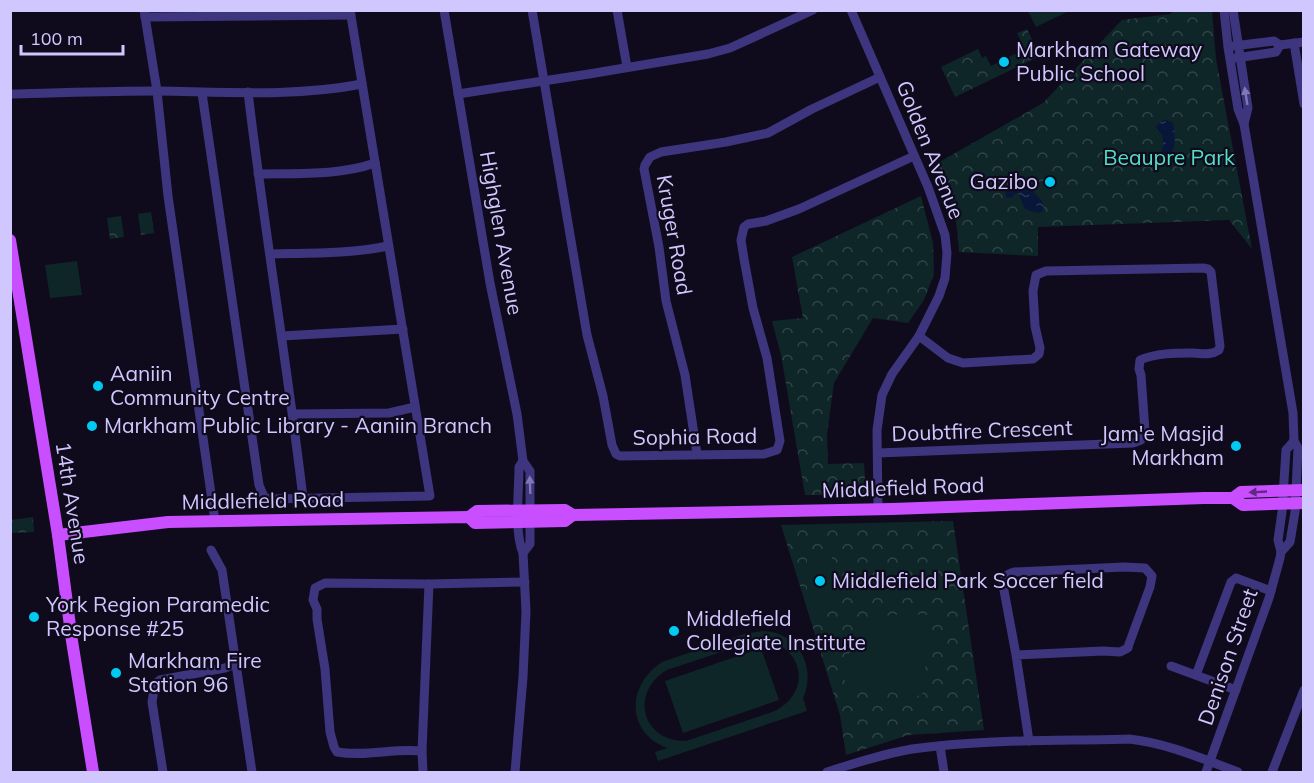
<svg xmlns="http://www.w3.org/2000/svg" width="1314" height="783" font-family="Mulish,sans-serif">
  <style>
    .forest { fill: url(#forest-crowns) }
    .pitch { fill: #0e2627; fill-rule: evenodd }
    .water { fill: url(#water-ripples) }
    .lines { fill: none; stroke-linecap: round; stroke-linejoin: round }
    .minor { stroke: #3d357d; stroke-width: 9 }
    .major { stroke: #c84eff; stroke-width: 12 }
    .oneway { fill: #8077b8 }
    .oneway2 { fill: #622983 }
    .poi-dot { fill: #00caf2; stroke: #0f0b1d; stroke-width: 2 }
    .labels { text-anchor: middle; stroke-width: 4.5; stroke-linejoin: round; paint-order: stroke }
    .poi-label { font-size: 21px; fill: #d1c7ff; stroke: #0f0b1d; text-anchor: start }
    .street-label { font-size: 21px; fill: #d1c7ff; stroke: #0f0b1d }
    .park-label { font-size: 21px; fill: #53dfc5; stroke: #0f0b1d }
  </style>
  <defs>
    <pattern id="forest-crowns" width="20" height="18" patternUnits="userSpaceOnUse" patternTransform="scale(1.5)"><rect width="20" height="18" fill="#0e2627"/><path d="M2 6a3 3 0 1 1 6 0M12 15a3 3 0 1 1 6 0" fill="none" stroke="#304447"/></pattern>
    <pattern id="water-ripples" width="26" height="14" patternUnits="userSpaceOnUse" patternTransform="scale(1.5)"><rect width="26" height="14" fill="#081739"/><path d="M2 4q2-2 4 0t4 0M15 11q2-2 4 0t4 0" fill="none" stroke="#2b3757"/></pattern>
  </defs>
  <rect width="100%" height="100%" fill="#0f0b1d"/>
  <!-- forest -->
  <g class="forest">
    <polygon points="1174,11 1212,11 1216,59 1252,249 1229,220 1038,227 1038,256 959,252 957,229 955,217 936,164 1043,103 1122,20 1170,14"/>
    <polygon points="1027,29 1040,56 955,97 941,67 978,49 982,58 986,56 991,66 1025,49 1017,33"/>
    <polygon points="921,196 933,243 934,274 924,300 908,323 873,318 834,383 827,434 828,464 864,463 866,495 805,495 781,355 772,321 803,318 792,257"/>
    <polygon points="151,212 154,233 141,235 138,214"/>
    <polygon points="121,216 124,237 110,239 107,218"/>
    <polygon points="33,517 34,532 11,533 11,520"/>
    <polygon points="953,521 984,730 909,735 846,755 840,715 781,525"/>
  </g>
  <!-- pitch -->
  <g class="pitch">
    <polygon points="1028,11 1069,11 1036,27"/>
    <polygon points="77,261 82,295 50,298 45,265"/>
    <rect x="807" y="556" width="25" height="51"/>
    <polygon points="905,614 930,615 923,693 918,696 845,685 845,664 851,649 862,633 884,616"/>
    <path d="M762,631C768,631 775,632 781,635C805,645 814,675 803,698L807,711L658,761L655,752L667,748C661,745 655,743 650,738C625,715 635,679 662,662L744,634ZM764,640C804,647 812,692 775,711L686,741C642,742 629,692 667,670L754,641Z"/>
    <polygon points="761,648 779,700 683,733 665,681"/>
  </g>
  <!-- water -->
  <g class="water">
    <path d="M1165,119L1173,123C1176,140 1177,148 1165,161L1161,157L1163,142L1162,135L1156,128L1157,125Z"/>
    <path d="M1012,188H1027L1031,189L1042,201L1044,208L1042,212C1036,214 1029,211 1024,208L1019,194H1015L1011,198H1007L1005,195L1006,192Z"/>
  </g>
  <g class="lines">
    <!-- minor -->
    <g class="minor">
      <polyline points="144,10 157,91 168,196 215,521"/>
      <polyline points="444,10 490,283 517,414 523,461 530,471 530,544 523,553"/>
      <polyline points="532,10 587,335 603,396 612,445 616,454 620,456 764,454 777,450 780,441 767,358 753,308 744,259 741,240 744,227 748,224 766,221 799,209 914,156"/>
      <polyline points="617,10 627,67"/>
      <polyline points="851,10 928,187 945,235 947,253 945,278 939,296 919,336 892,374 882,395 877,430 878,509"/>
      <polyline points="1224,10 1228,47 1238,109 1244,124 1293,413 1294,441 1298,448 1295,512 1290,542 1281,552"/>
      <polyline points="1233,10 1248,108 1244,124"/>
      <polyline points="145,17 351,15"/>
      <polyline points="1294,43 1304,104"/>
      <polyline points="1233,46 1274,41 1280,45 1304,42"/>
      <polyline points="1236,58 1276,52 1280,45"/>
      <path d="M248,92C264,228 287,362 303,498"/>
      <polyline points="202,93 259,485 264,497 269,499 430,496 350,10"/>
      <path d="M10,94C59,93 108,91 157,91C225,92 295,97 362,84"/>
      <polyline points="458,94 589,74 708,54 730,48 813,10"/>
      <path d="M258,174C296,173 338,176 375,163"/>
      <path d="M270,254C309,253 350,254 388,246"/>
      <polyline points="282,336 403,329"/>
      <polyline points="293,414 389,413 415,407"/>
      <path d="M878,453L1133,443L1141,440L1145,431L1141,375L1139,369L1140,360C1156,353 1175,353 1192,353C1202,353 1210,356 1219,350L1220,346L1211,272L1208,269L1203,268L1046,271L1036,275L1033,291L1035,326L1040,348L1039,354L1033,359L963,363L948,358L919,336"/>
      <polyline points="697,454 685,375 666,301 659,247 644,169 645,165 650,157 661,152 726,142 768,133 812,109 880,77"/>
      <polyline points="211,550 222,570 252,772"/>
      <path d="M1016,655L1103,651L1120,652L1128,648L1129,644L1150,587L1152,576L1145,568L1124,567L1014,572C1007,574 1004,577 1003,585L1016,655L1029,741"/>
      <polyline points="1171,666 1236,690"/>
      <polyline points="1196,675 1231,582 1236,578 1271,591"/>
      <polyline points="940,746 944,772"/>
      <path d="M422,751C394,748 365,757 337,752L334,747L330,732L325,669L317,619V609L313,600L315,588L325,583L429,584L525,582"/>
      <polyline points="163,772 152,702 155,684 160,680 225,668 235,664"/>
      <polyline points="423,772 422,751 429,584"/>
      <path d="M515,772L523,677L526,611L523,553C514,533 519,490 519,467L523,461"/>
      <path d="M827,772C855,763 883,754 912,749C984,739 1057,741 1129,739C1167,743 1203,759 1238,772"/>
      <polyline points="1206,772 1269,598 1280,558 1281,552 1278,540 1282,512 1286,450 1294,441"/>
      <polyline points="1272,772 1304,690"/>
    </g>
    <!-- major -->
    <g class="major">
      <polyline points="10,240 58,535 72,641 93,772"/>
      <polyline points="1233,498 1241,492 1304,490"/>
      <polyline points="469,517 477,511 565,510 573,515 892,509 1204,498 1233,498 1243,505 1304,503"/>
      <polyline points="58,535 168,522 469,517 475,523 565,521 573,515"/>
    </g>
  </g>
  <!-- one-way arrows -->
  <defs><path id="oneway-solid" d="M-6-.8H1V-3.2L6.5 0L1 3.2V.8H-6Z" transform="scale(1.5)"/></defs>
  <g class="oneway">
    <use href="#oneway-solid" transform="translate(1246 96) rotate(-99)"/>
    <use href="#oneway-solid" transform="translate(530 485) rotate(-92)"/>
  </g>
  <use class="oneway2" href="#oneway-solid" transform="translate(1258 492) rotate(177)"/>
  <!-- markers -->
  <g class="poi-dot">
    <circle cx="1004" cy="62" r="6"/>
    <circle cx="1050" cy="182" r="6"/>
    <circle cx="98" cy="386" r="6"/>
    <circle cx="92" cy="426" r="6"/>
    <circle cx="1236" cy="446" r="6"/>
    <circle cx="820" cy="581" r="6"/>
    <circle cx="34" cy="617" r="6"/>
    <circle cx="674" cy="631" r="6"/>
    <circle cx="116" cy="673" r="6"/>
  </g>
  <g class="labels">
    <!-- poi labels -->
    <g class="poi-label">
      <text x="1016" y="57">Markham Gateway<tspan x="1016" dy="24">Public School</tspan></text>
      <text x="1038" y="189" text-anchor="end">Gazibo</text>
      <text x="110" y="381">Aaniin<tspan x="110" dy="24">Community Centre</tspan></text>
      <text x="104" y="433">Markham Public Library - Aaniin Branch</text>
      <text x="1224" y="441" text-anchor="end">Jam'e Masjid<tspan x="1224" dy="24">Markham</tspan></text>
      <text x="832" y="588">Middlefield Park Soccer field</text>
      <text x="46" y="612">York Region Paramedic<tspan x="46" dy="24">Response #25</tspan></text>
      <text x="686" y="626">Middlefield<tspan x="686" dy="24">Collegiate Institute</tspan></text>
      <text x="128" y="668">Markham Fire<tspan x="128" dy="24">Station 96</tspan></text>
    </g>
    <!-- street labels -->
    <g class="street-label">
      <text transform="translate(930 150) rotate(68)" y="7">Golden Avenue</text>
      <text transform="translate(501 233) rotate(80)" y="7">Highglen Avenue</text>
      <text transform="translate(674 235) rotate(80)" y="7">Kruger Road</text>
      <text transform="translate(982 431) rotate(-2)" y="7">Doubtfire Crescent</text>
      <text transform="translate(695 437) rotate(-1)" y="7">Sophia Road</text>
      <text transform="translate(903 488) rotate(-2)" y="7">Middlefield Road</text>
      <text transform="translate(263 501) rotate(-1)" y="7">Middlefield Road</text>
      <text transform="translate(72 503) rotate(81)" y="7">14th Avenue</text>
      <text transform="translate(1228 657) rotate(-71)" y="7">Denison Street</text>
    </g>
    <!-- park labels -->
    <g class="park-label">
      <text x="1169" y="165">Beaupre Park</text>
    </g>
  </g>
  <!-- border -->
  <rect width="1314" height="783" fill="none" stroke="#d1c7ff" stroke-width="24"/>
  <!-- scale -->
  <path d="M21 45v9h102v-9" fill="none" stroke="#d1c7ff" stroke-width="3"/>
  <text x="30" y="45" font-size="18" fill="#d1c7ff" stroke="#0f0b1d" stroke-width="4.5" paint-order="stroke">100 m</text>
</svg>
